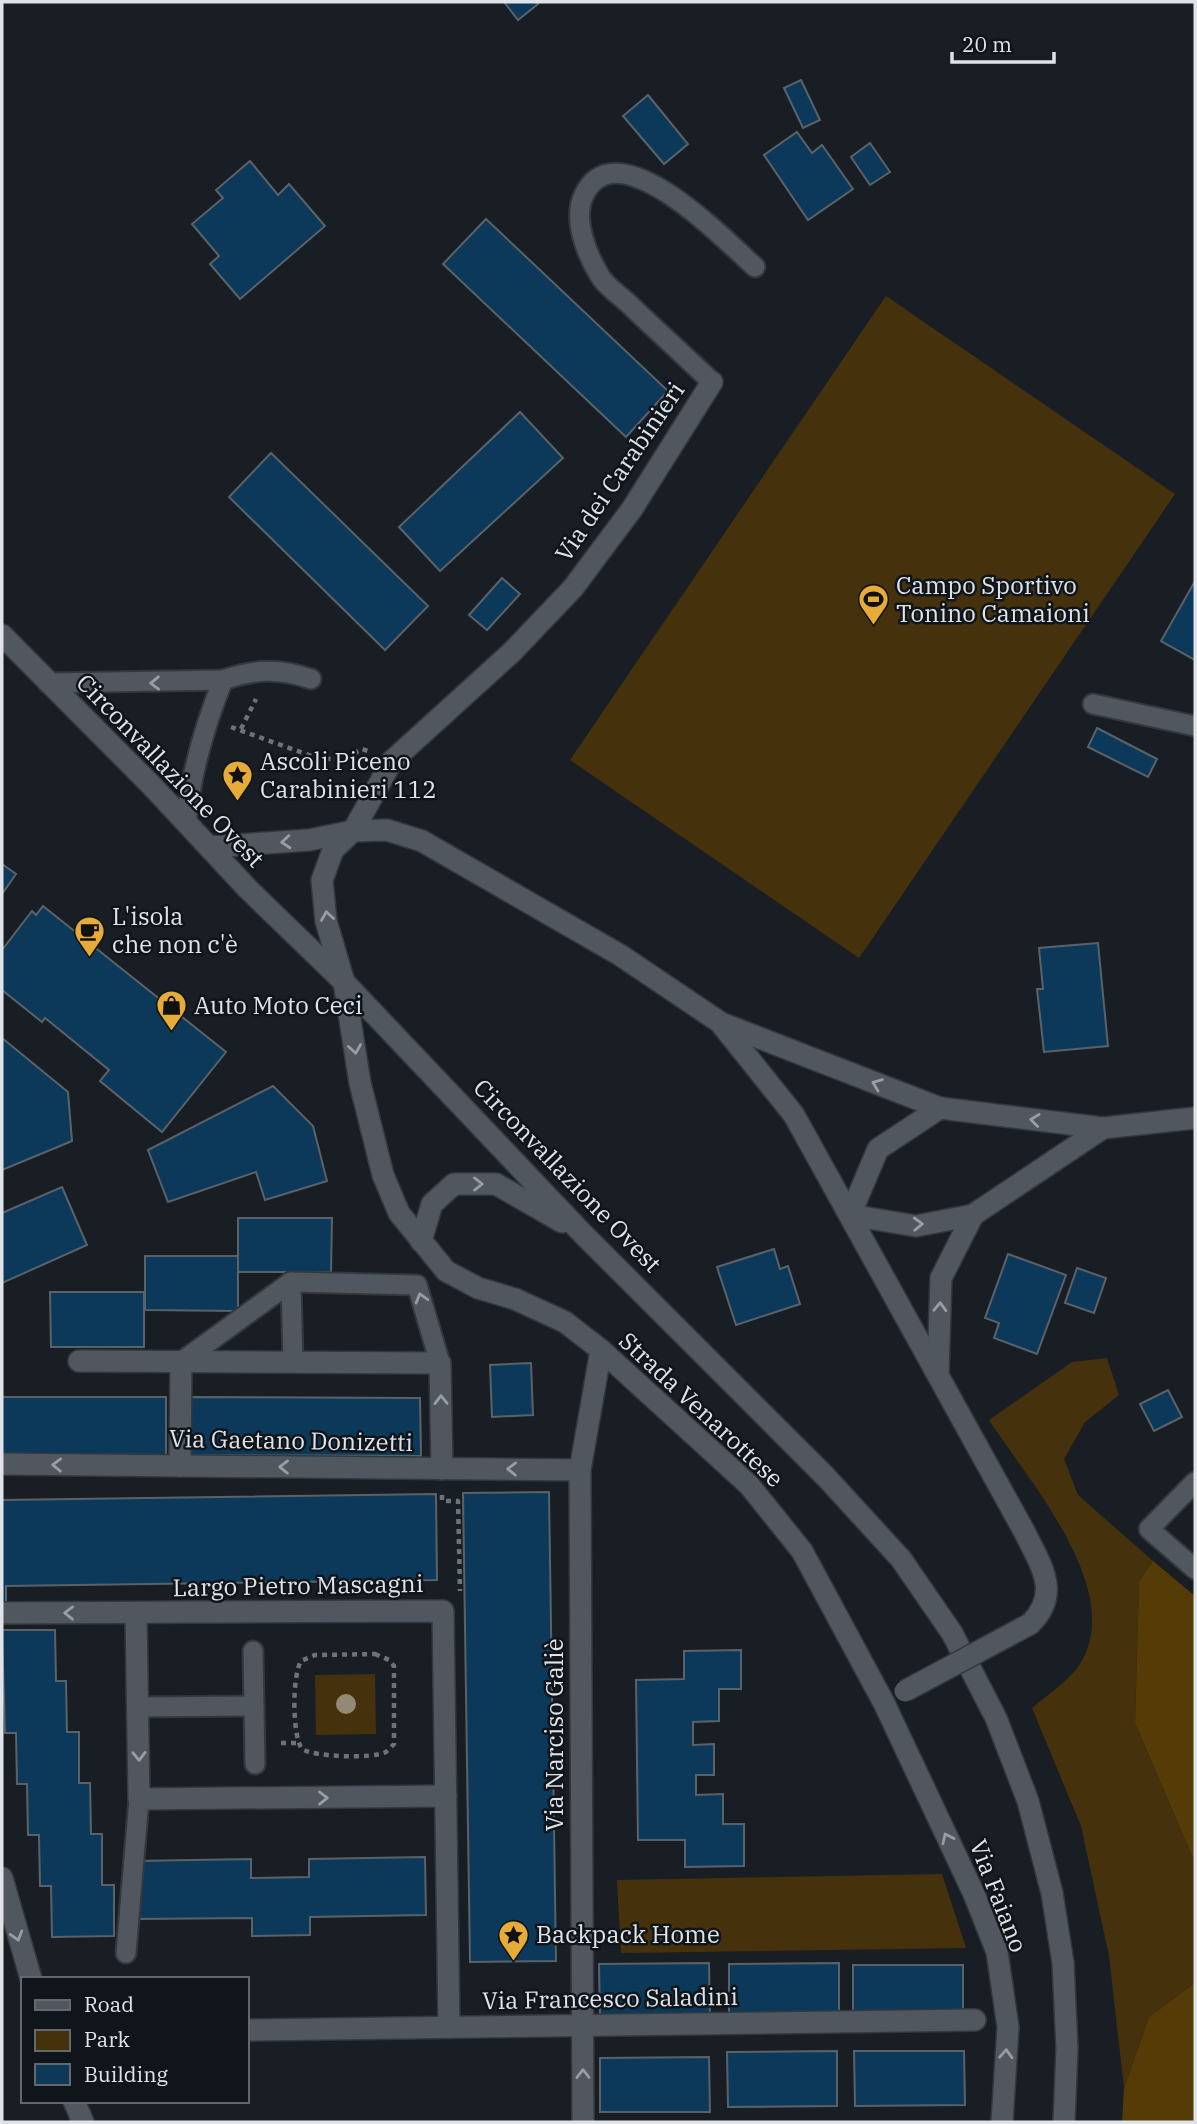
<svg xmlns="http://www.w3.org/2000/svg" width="1197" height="2124" font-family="'IBM Plex Serif',serif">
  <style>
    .green { fill: #45320d }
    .forest { fill: #553b05 }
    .building { fill: #0c395a; stroke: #5a6269; stroke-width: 2 }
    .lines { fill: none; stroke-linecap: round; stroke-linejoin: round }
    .lane-casing { stroke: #34383d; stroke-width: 23 }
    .street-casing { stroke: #34383d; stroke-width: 24 }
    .secondary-casing { stroke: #34383d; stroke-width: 24 }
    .path { stroke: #6e7378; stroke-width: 4.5; stroke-dasharray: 5 5; stroke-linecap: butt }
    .lane { stroke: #50575e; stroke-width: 19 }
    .street { stroke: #50575e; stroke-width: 21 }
    .secondary { stroke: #50575e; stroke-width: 21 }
    .secondary-bridge-casing { stroke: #34383d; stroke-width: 24; stroke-linecap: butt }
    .secondary-bridge { stroke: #50575e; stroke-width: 21 }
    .tree { fill: #948974 }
    .oneway { stroke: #989ea3 }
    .labels { text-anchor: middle; stroke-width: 5; stroke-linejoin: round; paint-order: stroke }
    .street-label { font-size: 24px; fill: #e0e4e8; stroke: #0f151a }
    .poi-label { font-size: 24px; fill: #e0e4e8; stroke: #0f151a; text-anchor: start }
  </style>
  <rect width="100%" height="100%" fill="#181e24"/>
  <!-- green -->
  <g class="green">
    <polygon points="886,296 1175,494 859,958 570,760"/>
    <path d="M1107,1358L1119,1395L1085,1422L1064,1459L1078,1495L1153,1561L1139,1581L1135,1723L1195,1863V1983L1149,2017L1124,2088L1109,1956L1081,1826L1032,1708C1047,1695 1070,1680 1080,1664C1126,1591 1029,1481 989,1420L1072,1362Z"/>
    <polygon points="375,1674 376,1734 316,1735 315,1675"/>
    <polygon points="942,1874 966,1948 621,1953 617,1880"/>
  </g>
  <!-- forest -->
  <g class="forest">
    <polygon points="1153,1561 1195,1596 1195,1863 1135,1723 1139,1581"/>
    <polygon points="1195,1983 1195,2122 1122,2122 1124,2088 1149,2017"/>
  </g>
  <!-- building -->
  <g class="building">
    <polygon points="504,2 537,2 538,4 518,20"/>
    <polygon points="801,80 820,120 803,128 784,88"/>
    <polygon points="648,95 688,144 664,164 623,116"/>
    <polygon points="797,132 812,153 822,145 853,189 808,220 764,155"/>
    <polygon points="870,143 890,172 870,185 851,157"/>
    <polygon points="250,161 278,195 289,184 325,226 240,299 210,264 219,256 192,224 223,198 216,190"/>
    <polygon points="486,219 668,391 626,437 443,264"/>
    <polygon points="520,412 563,458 440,571 399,527"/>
    <polygon points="271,453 428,606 385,650 229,497"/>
    <polygon points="502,578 520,594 487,630 469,615"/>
    <polygon points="1195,581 1195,660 1161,641"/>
    <polygon points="1097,728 1157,759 1148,777 1088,747"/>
    <polygon points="2,864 16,874 2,894"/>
    <polygon points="43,906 226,1052 162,1132 100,1081 109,1070 45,1018 42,1022 2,990 2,950 32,911 36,915"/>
    <polygon points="1098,943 1108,1046 1044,1052 1037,989 1043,989 1039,948"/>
    <polygon points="2,1038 68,1092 72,1141 2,1170"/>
    <polygon points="273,1086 313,1126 327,1181 265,1200 256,1172 168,1202 148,1150"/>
    <polygon points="62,1187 87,1245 2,1283 2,1213"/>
    <polygon points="238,1218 332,1218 331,1272 238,1272"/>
    <polygon points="774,1249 780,1269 788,1266 800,1304 736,1325 717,1267"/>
    <polygon points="1008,1254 1066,1275 1037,1354 994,1338 999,1323 985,1318"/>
    <polygon points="145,1256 238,1256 238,1311 145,1310"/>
    <polygon points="1077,1268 1106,1278 1094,1313 1065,1303"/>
    <polygon points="50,1292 144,1292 144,1347 51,1347"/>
    <polygon points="531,1363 533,1415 492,1417 490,1365"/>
    <polygon points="1168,1390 1182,1417 1154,1431 1140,1404"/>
    <polygon points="2,1397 166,1397 166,1455 2,1454"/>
    <polygon points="191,1397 420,1398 421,1456 191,1455"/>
    <polygon points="549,1492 556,1961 470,1962 463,1493"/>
    <polygon points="436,1494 437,1580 6,1586 6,1604 2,1604 2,1500"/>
    <polygon points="2,1630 55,1630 56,1681 66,1681 67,1732 79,1732 79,1783 90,1783 91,1834 102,1834 102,1885 114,1885 114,1936 52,1937 51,1886 40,1886 39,1835 28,1835 27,1784 17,1784 16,1733 5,1733"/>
    <polygon points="741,1650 741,1689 719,1689 719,1721 693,1722 693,1745 714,1744 714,1775 696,1775 696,1795 723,1794 723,1824 744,1824 744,1866 685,1867 685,1840 638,1840 636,1680 684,1679 684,1651"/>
    <polygon points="425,1857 426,1915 310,1917 310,1935 252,1936 252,1918 136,1919 135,1861 251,1859 251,1878 309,1877 309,1859"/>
    <polygon points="709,1963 710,2018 600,2019 599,1964"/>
    <polygon points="839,1963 839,2018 729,2019 729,1964"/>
    <rect x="853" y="1965" width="110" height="55"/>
    <polygon points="837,2051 837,2106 728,2107 727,2052"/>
    <polygon points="854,2051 964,2051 965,2105 855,2106"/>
    <polygon points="709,2057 710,2112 600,2112 600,2058"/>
  </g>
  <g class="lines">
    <defs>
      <g id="lane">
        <path d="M712,382C685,356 657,331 630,305C621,296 606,287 600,276C587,255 572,219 584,195C616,126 725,240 755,267"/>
        <polyline points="48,683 223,680"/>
        <polyline points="1093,704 1195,726"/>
        <path d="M186,823C191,772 204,727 223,680C255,669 279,668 311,679"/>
        <polyline points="291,1282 417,1285 440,1363"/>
        <polyline points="181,1362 291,1282 293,1362"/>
        <polyline points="1195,1482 1149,1529 1195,1569"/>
        <polyline points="253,1651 255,1764"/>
        <polyline points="138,1707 254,1706"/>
        <polyline points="126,1953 139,1799"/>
      </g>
      <g id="street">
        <polyline points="353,831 392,761 512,652 573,588 632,509 712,382"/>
        <polyline points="79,1361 440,1363 442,1469"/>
        <polyline points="2,1464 580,1470"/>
        <polyline points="180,1466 181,1362"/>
        <polyline points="2,1613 443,1611 449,2027"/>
        <polyline points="136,1614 139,1799 446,1796"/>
        <polyline points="247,2030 975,2020"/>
        <polyline points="583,2122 580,1470 601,1350"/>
      </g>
      <g id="secondary">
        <polyline points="2,635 153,787 248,889 344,982 583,1234 826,1477 901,1559 952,1633 996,1718 1028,1801 1052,1893 1063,1963 1067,2048 1064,2122"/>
        <polyline points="353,831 333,850 322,880 326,921 344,982 360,1083 383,1175 399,1213 446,1271 478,1288 515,1299 565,1322 601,1350 749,1485 802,1551 884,1703 974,1894 997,1952 1008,2027 1002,2122"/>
        <polyline points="209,847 309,840 353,831 387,830 422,841 620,955 721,1023 940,1108"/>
        <path d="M722,1025L794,1115L1024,1531C1040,1564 1062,1593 1030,1624"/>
        <polyline points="850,1215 878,1149 940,1108 1103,1128 1195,1118"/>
        <polyline points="850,1215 916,1226 973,1215 1103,1128"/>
        <polyline points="421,1241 432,1204 454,1184 496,1184 562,1222"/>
        <polyline points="938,1373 941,1278 973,1215"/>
        <polyline points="2,1878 31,1979"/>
        <polyline points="74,2101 83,2122"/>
      </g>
    </defs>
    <!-- lane casing -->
    <use href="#lane" class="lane-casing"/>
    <!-- street casing -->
    <use href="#street" class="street-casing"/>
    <!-- secondary casing -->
    <use href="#secondary" class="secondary-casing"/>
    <!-- path -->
    <g class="path">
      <polyline points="231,727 317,758 342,760 362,749 368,751"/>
      <polyline points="241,729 256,699"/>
      <polyline points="442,1495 442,1501 458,1501 460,1591"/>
      <path d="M375,1654L389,1660L394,1666V1744C393,1745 387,1751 386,1752C373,1759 314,1757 302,1749C292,1735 292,1676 301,1661L315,1655Z"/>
      <polyline points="281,1743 298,1743"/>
    </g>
    <!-- lane -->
    <use href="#lane" class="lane"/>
    <!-- street -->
    <use href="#street" class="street"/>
    <!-- secondary -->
    <use href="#secondary" class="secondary"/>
    <defs>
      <polyline id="secondary-bridge" points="905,1691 1030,1624"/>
    </defs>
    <!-- secondary-bridge casing -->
    <use href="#secondary-bridge" class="secondary-bridge-casing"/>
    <!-- secondary-bridge -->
    <use href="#secondary-bridge" class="secondary-bridge"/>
  </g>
  <!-- trees -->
  <circle class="tree" cx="346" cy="1704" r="10"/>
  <!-- one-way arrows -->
  <defs><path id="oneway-chevron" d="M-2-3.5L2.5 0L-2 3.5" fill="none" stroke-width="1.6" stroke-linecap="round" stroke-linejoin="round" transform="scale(1.75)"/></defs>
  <g class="oneway">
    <use href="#oneway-chevron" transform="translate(155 683) rotate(179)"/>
    <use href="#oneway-chevron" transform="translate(286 842) rotate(175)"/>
    <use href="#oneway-chevron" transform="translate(327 916) rotate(-99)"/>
    <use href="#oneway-chevron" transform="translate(355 1049) rotate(81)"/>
    <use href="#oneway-chevron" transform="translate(877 1084) rotate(-159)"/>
    <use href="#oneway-chevron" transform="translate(1035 1120) rotate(-173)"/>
    <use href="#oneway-chevron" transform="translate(478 1184)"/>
    <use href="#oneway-chevron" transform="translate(918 1224) rotate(-2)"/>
    <use href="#oneway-chevron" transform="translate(421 1298) rotate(-106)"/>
    <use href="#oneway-chevron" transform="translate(940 1307) rotate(-88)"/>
    <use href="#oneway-chevron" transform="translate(441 1400) rotate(-91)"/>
    <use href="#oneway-chevron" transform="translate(57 1465) rotate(-179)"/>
    <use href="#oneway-chevron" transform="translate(284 1467) rotate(-179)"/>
    <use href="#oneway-chevron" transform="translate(512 1469) rotate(-179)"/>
    <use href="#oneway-chevron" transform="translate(69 1613) rotate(-179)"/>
    <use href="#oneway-chevron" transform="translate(139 1756) rotate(89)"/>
    <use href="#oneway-chevron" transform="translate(323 1798) rotate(-1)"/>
    <use href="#oneway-chevron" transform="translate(947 1838) rotate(-115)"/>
    <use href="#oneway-chevron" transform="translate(17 1936) rotate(73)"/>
    <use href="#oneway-chevron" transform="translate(1006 2054) rotate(-87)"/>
    <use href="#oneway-chevron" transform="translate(583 2074) rotate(-90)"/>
  </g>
  <!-- icons -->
  <defs>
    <symbol id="stadium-pin" viewBox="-11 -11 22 30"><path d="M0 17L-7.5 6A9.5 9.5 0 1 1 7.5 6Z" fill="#e7ac37" stroke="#0f151a"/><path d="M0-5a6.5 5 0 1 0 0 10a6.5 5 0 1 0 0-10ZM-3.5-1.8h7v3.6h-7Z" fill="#111"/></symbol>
    <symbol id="sight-pin" viewBox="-11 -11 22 30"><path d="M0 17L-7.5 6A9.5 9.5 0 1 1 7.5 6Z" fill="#e7ac37" stroke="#0f151a"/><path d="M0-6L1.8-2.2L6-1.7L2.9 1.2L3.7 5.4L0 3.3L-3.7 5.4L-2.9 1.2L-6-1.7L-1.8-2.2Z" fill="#111"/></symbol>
    <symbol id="cafe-pin" viewBox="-11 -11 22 30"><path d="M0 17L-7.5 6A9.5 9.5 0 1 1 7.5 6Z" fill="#e7ac37" stroke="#0f151a"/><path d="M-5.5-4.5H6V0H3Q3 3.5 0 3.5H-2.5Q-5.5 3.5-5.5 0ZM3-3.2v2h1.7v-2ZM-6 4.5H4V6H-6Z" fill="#111"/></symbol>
    <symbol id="shop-pin" viewBox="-11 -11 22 30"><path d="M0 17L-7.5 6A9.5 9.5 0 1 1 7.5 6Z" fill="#e7ac37" stroke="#0f151a"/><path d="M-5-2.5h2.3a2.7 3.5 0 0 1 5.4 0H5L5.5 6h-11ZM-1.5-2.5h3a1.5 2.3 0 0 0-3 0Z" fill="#111"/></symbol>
  </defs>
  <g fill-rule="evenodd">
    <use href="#stadium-pin" x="856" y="582" width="35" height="47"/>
    <use href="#sight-pin" x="220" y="758" width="35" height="47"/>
    <use href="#cafe-pin" x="72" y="914" width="35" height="47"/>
    <use href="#shop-pin" x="154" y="988" width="35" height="47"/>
    <use href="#sight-pin" x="496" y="1918" width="35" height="47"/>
  </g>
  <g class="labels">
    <!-- street labels -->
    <g class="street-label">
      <text transform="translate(620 472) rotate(-56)" y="8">Via dei Carabinieri</text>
      <text transform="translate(170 771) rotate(46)" y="8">Circonvallazione Ovest</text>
      <text transform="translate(567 1176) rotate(46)" y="8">Circonvallazione Ovest</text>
      <text transform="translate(701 1410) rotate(43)" y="8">Strada Venarottese</text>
      <text transform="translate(291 1441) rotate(1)" y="8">Via Gaetano Donizetti</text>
      <text transform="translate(298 1586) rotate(-1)" y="8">Largo Pietro Mascagni</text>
      <text transform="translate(555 1735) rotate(-90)" y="8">Via Narciso Galiè</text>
      <text transform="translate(998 1896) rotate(69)" y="8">Via Faiano</text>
      <text transform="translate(610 1999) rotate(-1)" y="8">Via Francesco Saladini</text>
    </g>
    <!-- poi labels -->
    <g class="poi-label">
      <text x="896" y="594">Campo Sportivo<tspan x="896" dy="28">Tonino Camaioni</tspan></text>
      <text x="260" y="770">Ascoli Piceno<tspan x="260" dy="28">Carabinieri 112</tspan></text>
      <text x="112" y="925">L'isola<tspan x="112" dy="28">che non c'è</tspan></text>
      <text x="194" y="1014">Auto Moto Ceci</text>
      <text x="536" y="1943">Backpack Home</text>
    </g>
  </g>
  <!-- border -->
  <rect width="1197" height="2124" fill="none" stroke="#e0e4e8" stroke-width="7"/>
  <!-- legend -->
  <rect x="21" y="1977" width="228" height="126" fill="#0f151a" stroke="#63686c" stroke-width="2"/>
  <rect x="35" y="2000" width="35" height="10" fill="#50575e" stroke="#63686c" stroke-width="2"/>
  <text x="84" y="2012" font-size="21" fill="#e0e4e8">Road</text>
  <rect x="35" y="2030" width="35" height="21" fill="#45320d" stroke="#63686c" stroke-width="2"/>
  <text x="84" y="2047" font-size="21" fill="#e0e4e8">Park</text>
  <rect x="35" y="2064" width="35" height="21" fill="#0c395a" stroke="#63686c" stroke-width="2"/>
  <text x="84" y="2082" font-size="21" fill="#e0e4e8">Building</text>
  <!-- scale -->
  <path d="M952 52v10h102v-10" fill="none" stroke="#e0e4e8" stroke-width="3.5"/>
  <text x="962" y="52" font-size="21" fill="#e0e4e8" stroke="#0f151a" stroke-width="5" paint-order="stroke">20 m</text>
</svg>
